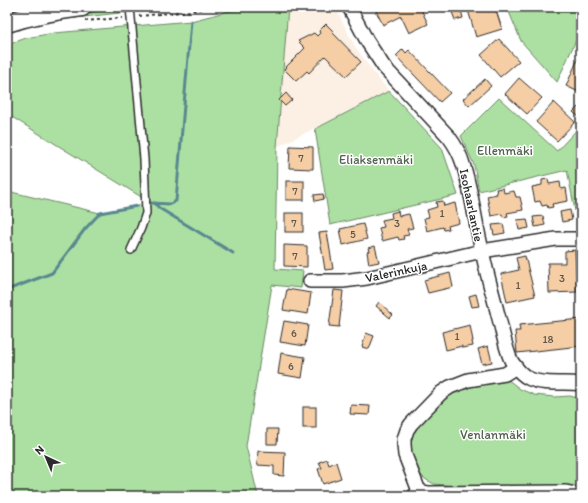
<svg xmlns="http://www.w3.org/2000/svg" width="588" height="503" font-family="Itim,sans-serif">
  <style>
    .built { fill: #fcf0e4 }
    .green { fill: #ace0a2; stroke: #6c8666 }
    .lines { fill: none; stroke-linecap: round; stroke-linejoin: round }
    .stream { stroke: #59888f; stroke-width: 3 }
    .building { fill: #f6cea6; stroke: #2b2b2b }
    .lane-casing { stroke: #2b2b2b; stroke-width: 10 }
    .street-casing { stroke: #2b2b2b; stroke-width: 16 }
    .secondary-casing { stroke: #2b2b2b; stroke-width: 21 }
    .path { stroke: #2b2b2b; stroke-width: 2; stroke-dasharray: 3 3; stroke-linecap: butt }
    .lane { stroke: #fff; stroke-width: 7 }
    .street { stroke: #fff; stroke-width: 13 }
    .secondary { stroke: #fff; stroke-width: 18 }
    .labels { text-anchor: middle; stroke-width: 3; stroke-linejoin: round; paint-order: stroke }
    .number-label { font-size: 11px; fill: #5e544a }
    .park-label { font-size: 13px; fill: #52614f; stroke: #fff }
    .street-label { font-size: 13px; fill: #2b2b2b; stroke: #fff }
  </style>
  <rect width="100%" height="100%" fill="#fff"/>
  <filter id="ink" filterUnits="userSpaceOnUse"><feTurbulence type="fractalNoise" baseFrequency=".025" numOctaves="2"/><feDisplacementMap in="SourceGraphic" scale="8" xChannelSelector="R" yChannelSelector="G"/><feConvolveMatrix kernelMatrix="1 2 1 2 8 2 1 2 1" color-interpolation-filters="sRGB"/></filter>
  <g filter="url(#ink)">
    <!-- built -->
    <polygon class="built" points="288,7 335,7 354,45 374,73 389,91 277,147"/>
    <!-- green -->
    <g class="green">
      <polygon points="131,7 147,7 147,10 38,22 38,20"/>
      <polygon points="245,7 288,7 277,147 275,269 303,271 301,288 272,285 246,446 258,496 7,496 7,191 100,213 151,203 7,114 7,45 26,38 54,33 191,21"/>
      <polygon points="507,7 581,7 581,29 557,82 521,41"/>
      <polygon points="389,91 442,148 458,195 330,225 315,129"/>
      <polygon points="499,98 557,151 581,125 581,226 578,226 567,170 479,191 474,165 461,136"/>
      <polygon points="507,379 520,389 534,395 555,397 570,396 581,399 581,488 567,487 463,487 434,484 425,479 417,471 412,456 409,442 412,435 417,428 441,403 453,392 460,387"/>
    </g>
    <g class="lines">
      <!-- stream -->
      <g class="stream">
        <polyline points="151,203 170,204 176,201 191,21"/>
        <polyline points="155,203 159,208 233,253"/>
        <polyline points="7,290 52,273 85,229 100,213 137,206"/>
      </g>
    </g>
    <!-- building -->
    <g class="building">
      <polygon points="374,7 420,7 428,24 409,33 401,16 383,25"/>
      <polygon points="477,7 495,7 502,29 476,37 468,10"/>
      <polygon points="461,10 463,18 455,20 452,12"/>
      <polygon points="326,24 333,31 332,32 361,62 346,76 325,56 309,73 307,71 296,81 284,69 305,48 298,41 314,33 317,36 320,33 319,31"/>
      <polygon points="499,39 519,61 500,77 481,55"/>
      <polygon points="403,49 406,53 409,50 450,93 440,102 396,56"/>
      <polygon points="577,61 581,63 581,93 566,86"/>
      <polygon points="519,78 542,98 527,114 505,94"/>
      <polygon points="485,79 491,86 469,106 463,99"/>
      <polygon points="286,93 292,100 285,106 279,100"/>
      <polygon points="554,102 575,122 557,141 536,122"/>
      <polygon points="579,106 581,108 581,117 580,118 573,112"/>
      <polygon points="290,146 313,147 313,169 289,168"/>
      <polygon points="548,179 549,184 560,182 561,189 566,188 568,201 552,204 553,207 548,208 547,205 542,206 540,201 535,202 532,187 542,185 542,180"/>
      <rect x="286" y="181" width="18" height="19"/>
      <polygon points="503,188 504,193 514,191 516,197 520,197 523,210 507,213 508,216 503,217 502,214 491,216 487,196 497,194 496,189"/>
      <polygon points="323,194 324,199 315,201 314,195"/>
      <polygon points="443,201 444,206 455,203 459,223 448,226 449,229 444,230 443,227 427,231 424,218 429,217 427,210 437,207 436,202"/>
      <polygon points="570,210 572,220 562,222 560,212"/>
      <polygon points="398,211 399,216 409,214 413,228 407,229 409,235 403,236 404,239 399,240 398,237 382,241 379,228 384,227 382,220 392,218 391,213"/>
      <rect x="285" y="213" width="18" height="19"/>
      <polygon points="543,216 545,225 535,227 533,217"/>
      <polygon points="527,219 529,228 519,230 517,220"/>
      <polygon points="363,224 367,239 343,245 340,229"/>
      <polygon points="503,224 505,233 494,235 492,225"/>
      <polygon points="327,232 333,269 325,270 319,233"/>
      <polygon points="284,245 307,246 307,267 284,266"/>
      <polygon points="375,246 379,262 369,264 367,252 369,251 368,248"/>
      <polygon points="575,250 577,292 549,293 548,263 565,263 565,251"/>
      <polygon points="525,256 535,296 507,302 501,274 519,270 516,258"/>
      <polygon points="450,273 453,287 428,293 424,280"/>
      <polygon points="287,289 311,293 308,314 283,310"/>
      <polygon points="334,290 343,291 339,327 329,326"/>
      <polygon points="476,294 479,306 472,307 469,296"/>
      <polygon points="379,302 393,315 390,318 376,306"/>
      <polygon points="581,319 581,346 517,353 515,331 520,331 519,325"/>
      <polygon points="284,321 308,325 305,346 280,342"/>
      <polygon points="470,325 473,341 472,341 473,346 462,348 462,346 446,350 442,332"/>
      <polygon points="366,333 374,336 369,349 362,347"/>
      <polygon points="488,346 492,362 482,364 478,349"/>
      <polygon points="281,353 305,357 302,378 278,374"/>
      <polygon points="351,405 370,406 369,415 350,414"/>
      <rect x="303" y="407" width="13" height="21"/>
      <polygon points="267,429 278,429 277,444 267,444"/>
      <polygon points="258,451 285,452 284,476 274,475 274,466 257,465"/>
      <polygon points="327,459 329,465 336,462 341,478 323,484 318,469 322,468 319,462"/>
    </g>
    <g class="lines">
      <defs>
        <polyline id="lane" points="130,7 144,159 146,213 141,228 131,250"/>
        <g id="street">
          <path d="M349,7L367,41L384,67L449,137C455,145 460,154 463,164C472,192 475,222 482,250C486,272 493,294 498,315C502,328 506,352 512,362C516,368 523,376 530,379C546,386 564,381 581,384"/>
          <polyline points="310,281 343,281 367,278 482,251 556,239 581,239"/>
          <polyline points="419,491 429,493 566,492 581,495"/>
          <polyline points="414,496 419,491 405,455 404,445 404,439 407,430 411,424 441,393 450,387 468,380 505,374 516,367"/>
        </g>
        <path id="secondary" d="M7,23C31,15 57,10 82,7"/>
      </defs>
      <!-- lane casing -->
      <use href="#lane" class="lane-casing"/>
      <!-- street casing -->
      <use href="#street" class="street-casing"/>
      <!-- secondary casing -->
      <use href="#secondary" class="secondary-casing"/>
      <!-- path -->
      <g class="path">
        <polyline points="139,16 192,11 209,7"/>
        <polyline points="85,21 122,18"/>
      </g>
      <!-- lane -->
      <use href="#lane" class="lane"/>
      <!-- street -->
      <use href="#street" class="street"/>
      <!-- secondary -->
      <use href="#secondary" class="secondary"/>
    </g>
  </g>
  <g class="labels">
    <!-- number labels -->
    <g class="number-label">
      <text x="301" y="162">7</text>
      <text x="295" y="195">7</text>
      <text x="442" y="217">1</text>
      <text x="294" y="227">7</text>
      <text x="397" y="227">3</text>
      <text x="353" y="238">5</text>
      <text x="295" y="260">7</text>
      <text x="562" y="282">3</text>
      <text x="518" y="289">1</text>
      <text x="294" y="337">6</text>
      <text x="457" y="340">1</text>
      <text x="548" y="343">18</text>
      <text x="291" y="370">6</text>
    </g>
    <!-- park labels -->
    <g class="park-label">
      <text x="505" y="155">Ellenmäki</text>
      <text x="376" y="164">Eliaksenmäki</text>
      <text x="493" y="439">Venlanmäki</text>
    </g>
    <!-- street labels -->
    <g class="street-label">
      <text transform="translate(472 205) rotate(78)" y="5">Isohaarlantie</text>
      <text transform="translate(396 271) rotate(-12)" y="5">Valerinkuja</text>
    </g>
  </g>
  <!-- margin -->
  <rect width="588" height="503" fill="none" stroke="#fff" stroke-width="24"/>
  <rect x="12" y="12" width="564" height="479" fill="none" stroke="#2b2b2b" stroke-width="1.5" filter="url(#ink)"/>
  <!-- north arrow -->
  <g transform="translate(46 457) rotate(316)" stroke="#ffffff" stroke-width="3" paint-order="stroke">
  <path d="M0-3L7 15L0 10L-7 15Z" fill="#2b2b2b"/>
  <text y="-6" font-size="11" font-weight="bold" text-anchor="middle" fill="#2b2b2b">N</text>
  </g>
</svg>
